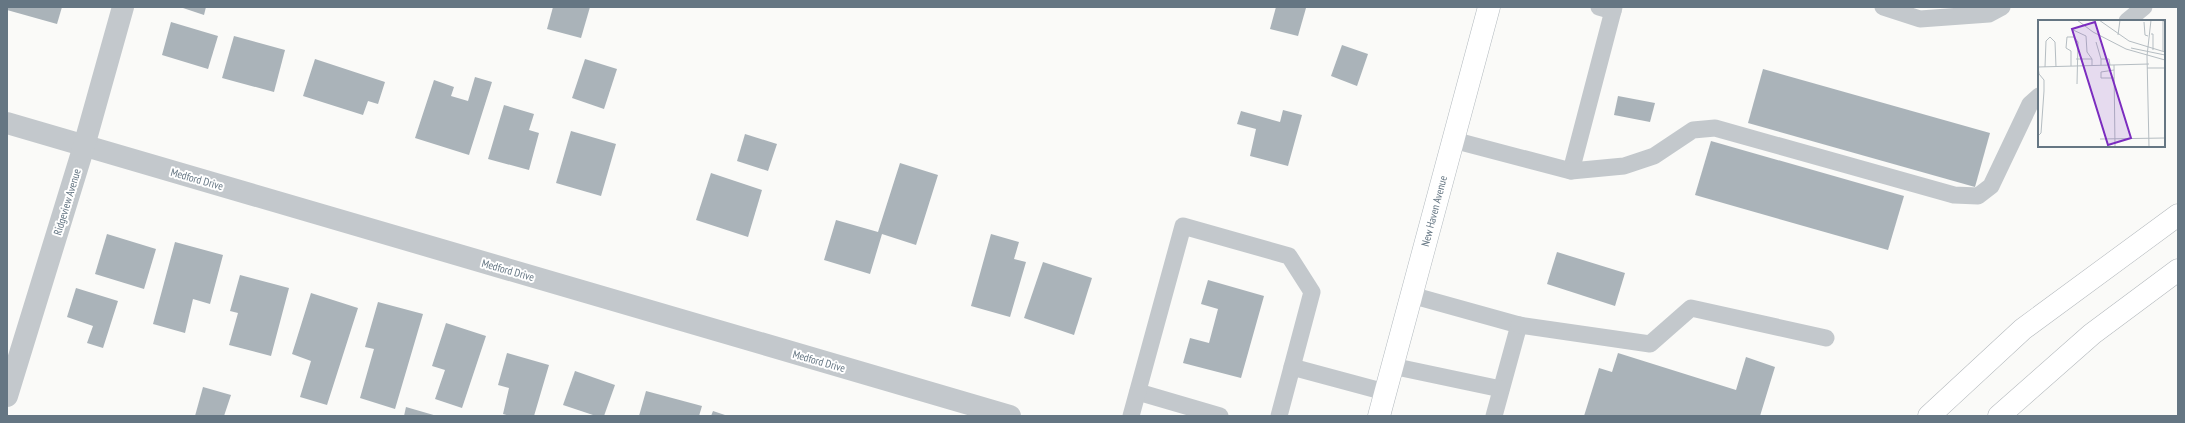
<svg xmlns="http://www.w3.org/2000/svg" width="2185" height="423" font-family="'PT Sans Narrow',sans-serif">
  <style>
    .building { fill: #aab3b9 }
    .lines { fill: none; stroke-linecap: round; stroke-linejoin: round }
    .secondary-casing { stroke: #b3babf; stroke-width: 23 }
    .highway-casing { stroke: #b4b9bd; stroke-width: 23 }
    .lane { stroke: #c3c8cc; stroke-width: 17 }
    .street { stroke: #c3c8cc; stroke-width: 22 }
    .secondary { stroke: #fff; stroke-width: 22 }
    .highway { stroke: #fff; stroke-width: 22 }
    .labels { text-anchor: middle; stroke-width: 4; stroke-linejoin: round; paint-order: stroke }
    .street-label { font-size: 11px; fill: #657683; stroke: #fff }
    .inset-road { fill: none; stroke: #b5bdc2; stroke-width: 1 }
    .view { fill: #7b2cbf; fill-opacity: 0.15; stroke: #7b2cbf; stroke-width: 2 }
    .inset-edge { fill: none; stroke: #657683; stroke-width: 2 }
  </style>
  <rect width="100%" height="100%" fill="#fafaf8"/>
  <!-- building -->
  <g class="building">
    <polygon points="7,7 62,7 57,24 7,10"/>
    <polygon points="180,7 206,7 204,15"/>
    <polygon points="553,7 590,7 581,38 547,29"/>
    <polygon points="1276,7 1306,8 1298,36 1270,29"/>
    <polygon points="171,22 218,36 208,69 162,55"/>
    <polygon points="234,36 285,50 274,92 222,78"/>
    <polygon points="1342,45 1368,54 1357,86 1331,76"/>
    <polygon points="315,59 385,82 378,104 368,101 363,115 303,96"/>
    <polygon points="585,59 617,69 604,109 572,98"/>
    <polygon points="1763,69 1990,133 1975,187 1748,123"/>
    <polygon points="475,77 492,82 469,155 415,138 434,80 454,87 451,96 468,101"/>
    <polygon points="1618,96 1655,103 1650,122 1614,115"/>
    <polygon points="504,105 534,114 529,130 539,133 529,170 488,159"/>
    <polygon points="1283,110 1302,115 1288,166 1250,156 1256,129 1237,124 1241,111 1280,122"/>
    <polygon points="571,131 616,144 601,196 556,183"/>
    <polygon points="745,134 777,144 768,171 737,161"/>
    <polygon points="1711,141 1904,196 1888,250 1695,195"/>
    <polygon points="900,163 938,175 916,245 882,234 870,274 824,260 836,220 878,232"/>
    <polygon points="711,173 762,190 748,237 696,220"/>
    <polygon points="107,234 156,249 144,289 95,274"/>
    <polygon points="991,234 1019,242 1014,259 1026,262 1010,317 971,306"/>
    <polygon points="175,242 223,255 210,304 193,299 185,333 153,324"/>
    <polygon points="1557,252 1625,273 1615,306 1547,284"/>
    <polygon points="1043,262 1092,278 1074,335 1024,318"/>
    <polygon points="240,275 289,288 271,356 229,345 238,313 230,311"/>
    <polygon points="1208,280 1264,296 1241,378 1183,363 1190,338 1209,343 1218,309 1201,304"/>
    <polygon points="76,288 118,301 103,348 87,343 93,326 67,317"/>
    <polygon points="311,293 358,308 327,405 300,397 311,361 292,354"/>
    <polygon points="378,302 423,314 395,409 360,398 374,349 365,347"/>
    <polygon points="446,323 486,336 462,408 435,399 445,370 432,366"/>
    <polygon points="507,353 549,365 534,416 510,416 503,414 509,388 498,385"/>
    <polygon points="1618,353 1736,390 1746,357 1775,367 1760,416 1584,416 1599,368 1612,372"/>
    <polygon points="575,371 615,385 604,416 596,416 563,405"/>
    <polygon points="203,387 231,395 224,416 195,416"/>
    <polygon points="646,391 702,406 699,416 639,416"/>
    <polygon points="406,407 437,416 404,416"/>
    <polygon points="713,411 728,416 711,416"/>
  </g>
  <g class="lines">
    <defs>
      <polyline id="secondary" points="1379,416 1489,7"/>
      <g id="highway">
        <polyline points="1929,416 2023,329 2178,215"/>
        <polyline points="1999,416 2092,334 2178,270"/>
      </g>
    </defs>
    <!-- secondary casing -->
    <use href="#secondary" class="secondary-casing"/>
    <!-- highway casing -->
    <use href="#highway" class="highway-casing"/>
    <!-- lane -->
    <g class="lane">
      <polyline points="1599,7 1613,11"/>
      <polyline points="1883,7 1920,19 1989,14 2002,7"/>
      <polyline points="2127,21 2144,7"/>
      <polyline points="1453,140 1571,171 1614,7"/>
      <polyline points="1571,171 1624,166 1654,156 1693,130 1715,128 1954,195 1978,196 1991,186 2030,104 2039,96"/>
      <polyline points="1411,295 1519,325 1494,416"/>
      <polyline points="1519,325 1650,344 1691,308 1826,338"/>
      <polyline points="1392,366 1501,389"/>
      <polyline points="1292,367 1385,392"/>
      <polyline points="1138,392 1220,416"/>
      <polyline points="1131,416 1183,226 1289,256 1312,292 1279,416"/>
    </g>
    <!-- street -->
    <g class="street">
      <polyline points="7,123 1010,416"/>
      <polyline points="7,396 84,146 123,7"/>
    </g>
    <!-- secondary -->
    <use href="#secondary" class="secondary"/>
    <!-- highway -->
    <use href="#highway" class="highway"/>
  </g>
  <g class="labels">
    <!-- street labels -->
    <g class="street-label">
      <text transform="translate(197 179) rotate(16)" y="4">Medford Drive</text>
      <text transform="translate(67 202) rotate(-73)" y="4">Ridgeview Avenue</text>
      <text transform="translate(1434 211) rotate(-75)" y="4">New Haven Avenue</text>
      <text transform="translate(508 270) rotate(16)" y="4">Medford Drive</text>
      <text transform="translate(819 361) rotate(16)" y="4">Medford Drive</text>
    </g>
  </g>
  <!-- overview -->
  <g transform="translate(2038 20)">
    <rect width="127" height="127" fill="#fafaf8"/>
    <path class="inset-road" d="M39,0L55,12L88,29L127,40M61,0L91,21L127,32M106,2L107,15L110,16M33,9L48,16L49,32L54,39M113,14H115V30M80,15L82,0M58,22L63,39M93,28L127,35M125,31V1H127M38,39H54V45M63,45V39H71L72,45M76,45L77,127M33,46V31L28,28L29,17H36L40,22L39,64M0,47L111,44M7,47L8,21L12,17L17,22L18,47M109,48H127M76,50L63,52V58H76M0,116L3,113L6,71V60L1,54L0,47M62,119L127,118M111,127L109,36L113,0"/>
    <path class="view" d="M57,2L93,118L70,125L34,9Z"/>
    <rect width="127" height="127" class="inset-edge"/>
  </g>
  <!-- border -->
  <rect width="2185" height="423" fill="none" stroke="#657683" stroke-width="16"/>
</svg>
